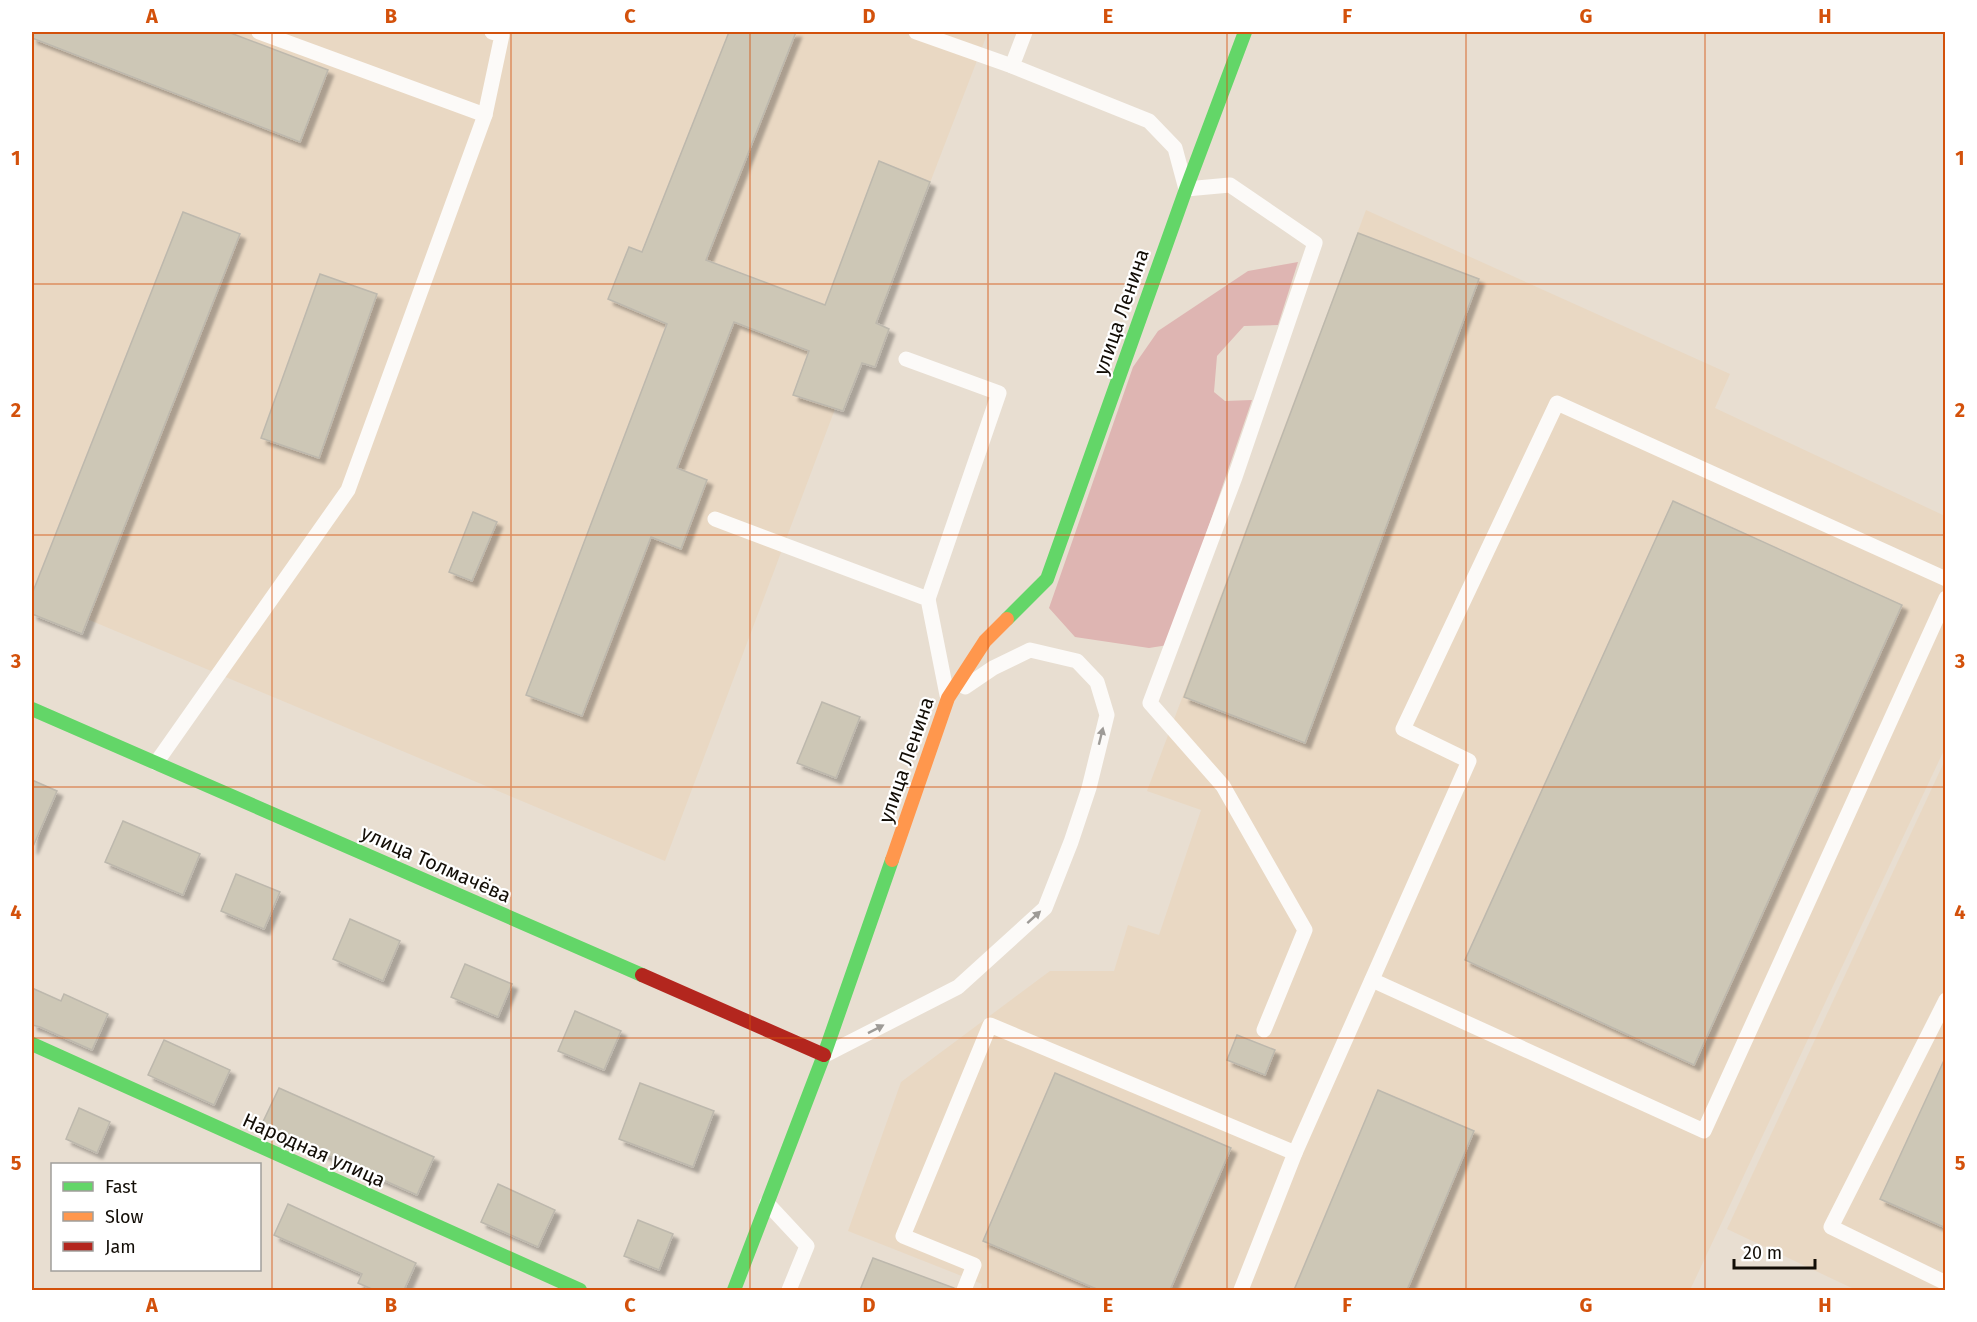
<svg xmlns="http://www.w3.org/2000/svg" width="1977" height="1322" font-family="'Fira Sans',sans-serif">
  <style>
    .built { fill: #e9d8c3 }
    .forest { fill: #deb5b2 }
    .building { fill: #cdc7b6; stroke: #bdb8ad; stroke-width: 1.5; filter: url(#shadow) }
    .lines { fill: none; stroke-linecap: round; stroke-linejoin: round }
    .lane { stroke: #fcfaf8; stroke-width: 15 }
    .fast { stroke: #63d668; stroke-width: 14 }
    .slow { stroke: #ff974d; stroke-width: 14 }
    .jam { stroke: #b3261e; stroke-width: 14 }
    .oneway { fill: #9e9b97 }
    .grid { fill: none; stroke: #d3510b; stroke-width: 1.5; stroke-opacity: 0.55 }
    .labels { text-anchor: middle; stroke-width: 4.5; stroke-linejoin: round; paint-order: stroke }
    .street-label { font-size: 20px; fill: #120d06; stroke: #fff }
    .neatline { fill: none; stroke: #d3510b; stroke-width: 2 }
    .grid-label { font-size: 20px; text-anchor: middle; font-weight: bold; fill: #d3510b }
  </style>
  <defs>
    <filter id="shadow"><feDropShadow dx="5.5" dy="5.5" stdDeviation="1.5" flood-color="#0004"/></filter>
  </defs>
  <rect width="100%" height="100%" fill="#e8ded1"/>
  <!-- built -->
  <g class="built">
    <polygon points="32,32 988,32 876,323 889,329 875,367 862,363 843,411 835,409 665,861 32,596"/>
    <polygon points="1366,210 1730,374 1715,408 1945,516 1945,748 1690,1290 980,1290 982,1284 848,1231 901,1082 1050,971 1114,971 1128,925 1159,935 1201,810 1147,791"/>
    <polygon points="1945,760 1945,1290 1856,1290 1727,1229"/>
  </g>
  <!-- forest -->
  <polygon class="forest" points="1298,262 1278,325 1244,326 1217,356 1214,392 1225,401 1252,400 1168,645 1149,648 1075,637 1049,608 1133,367 1158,331 1248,271"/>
  <!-- building -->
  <g class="building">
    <polygon points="32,32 228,32 328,70 300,142 32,38"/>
    <polygon points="729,32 796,32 706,260 825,305 879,161 930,182 876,323 889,329 875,367 862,363 843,411 793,395 809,351 734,322 677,468 707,480 681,549 651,537 582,716 526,695 667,324 608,299 629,247 642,252"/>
    <polygon points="183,212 240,234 82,634 32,614 32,594"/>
    <polygon points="1358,233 1479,279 1305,743 1184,697"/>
    <polygon points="320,274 377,294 319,458 261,438"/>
    <polygon points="1673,501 1902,605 1694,1065 1465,960"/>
    <polygon points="473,512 497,522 472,581 449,572"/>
    <polygon points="822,702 860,717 836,778 797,763"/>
    <polygon points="32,780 57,791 32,849"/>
    <polygon points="123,821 200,854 183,895 105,862"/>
    <polygon points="236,874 280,892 264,929 221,911"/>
    <polygon points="350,919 400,941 383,981 333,959"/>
    <polygon points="465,964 512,984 498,1017 451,997"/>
    <polygon points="32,988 61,1001 64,994 108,1014 92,1050 40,1027 32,1025"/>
    <polygon points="575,1011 621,1031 604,1070 558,1051"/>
    <polygon points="1237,1035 1275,1050 1265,1075 1227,1060"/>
    <polygon points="164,1040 230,1070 214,1105 148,1075"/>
    <polygon points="1946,1056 1946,1228 1880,1199"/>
    <polygon points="1055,1073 1231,1148 1170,1290 1099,1290 983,1241"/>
    <polygon points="640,1083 714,1111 693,1167 619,1139"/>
    <polygon points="279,1088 434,1157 417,1195 261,1126"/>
    <polygon points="1378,1090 1474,1131 1407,1290 1294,1290"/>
    <polygon points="79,1108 110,1122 97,1153 66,1139"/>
    <polygon points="498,1184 555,1210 538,1247 481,1222"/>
    <polygon points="288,1204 416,1263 404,1290 374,1290 358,1283 362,1274 274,1235"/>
    <polygon points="638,1220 673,1234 659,1270 624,1256"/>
    <polygon points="873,1258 954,1288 954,1290 860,1290"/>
  </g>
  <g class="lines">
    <!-- lane -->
    <g class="lane">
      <polyline points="259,32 485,115"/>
      <polyline points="916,32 1012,66"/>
      <polyline points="1025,32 1012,66 1149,121 1175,148 1186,189 1230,185 1315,243 1235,477 1150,703 1223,786 1305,930 1264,1030"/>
      <polyline points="906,359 999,393 928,599"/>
      <polyline points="715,519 928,599 947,695"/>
      <polyline points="156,763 348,490 485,115 502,35 492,32"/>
      <polyline points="1372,980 1704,1131 1946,598"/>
      <polyline points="1946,1000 1831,1227 1946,1283"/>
      <polyline points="827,1054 958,987 1045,908 1071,842 1089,788 1107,715 1097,682 1077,661 1030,650 993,668 965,687"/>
      <polyline points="1295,1153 1469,761 1403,729 1557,403 1946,579"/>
      <polyline points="767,1203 807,1246 789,1290"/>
      <polyline points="964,1290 974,1265 903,1236 990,1025 1295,1153 1241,1290"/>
    </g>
    <!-- fast -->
    <g class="fast">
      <polyline points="1007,619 1047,579 1186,189 1245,32"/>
      <polyline points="32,709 642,975"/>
      <polyline points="32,1044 580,1290"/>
      <polyline points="734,1290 824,1055 892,860"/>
    </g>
    <!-- slow -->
    <polyline class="slow" points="892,860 948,698 985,641 1007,619"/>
    <!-- jam -->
    <polyline class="jam" points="642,975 824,1055"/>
  </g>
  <!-- one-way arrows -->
  <defs><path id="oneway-solid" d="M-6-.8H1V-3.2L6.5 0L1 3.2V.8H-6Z" transform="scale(1.5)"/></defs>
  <g class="oneway">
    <use href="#oneway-solid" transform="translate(1101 736) rotate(-76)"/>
    <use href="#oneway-solid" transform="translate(1034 917) rotate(-42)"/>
    <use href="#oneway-solid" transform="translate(876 1029) rotate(-27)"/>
  </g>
  <!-- grid -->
  <path class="grid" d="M272,32V1290M511,32V1290M750,32V1290M988,32V1290M1227,32V1290M1466,32V1290M1705,32V1290M32,284H1946M32,535H1946M32,787H1946M32,1038H1946"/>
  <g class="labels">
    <!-- street labels -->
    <g class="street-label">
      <text transform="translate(1121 312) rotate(-71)" y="7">улица Ленина</text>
      <text transform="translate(906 760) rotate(-71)" y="7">улица Ленина</text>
      <text transform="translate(436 864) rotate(24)" y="7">улица Толмачёва</text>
      <text transform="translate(314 1150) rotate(24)" y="7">Народная улица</text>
    </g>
  </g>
  <!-- border -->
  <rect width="1977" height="1322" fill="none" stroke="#ffffff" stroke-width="66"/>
  <!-- legend -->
  <rect x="51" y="1163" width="210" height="108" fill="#ffffff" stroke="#a09e9b" stroke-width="1.5"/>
  <rect x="63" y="1182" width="30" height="9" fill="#63d668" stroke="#a09e9b" stroke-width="1.5"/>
  <text x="105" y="1193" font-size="18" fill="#120d06">Fast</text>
  <rect x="63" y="1212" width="30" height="9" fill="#ff974d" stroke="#a09e9b" stroke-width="1.5"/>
  <text x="105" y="1223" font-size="18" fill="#120d06">Slow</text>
  <rect x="63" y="1242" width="30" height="9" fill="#b3261e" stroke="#a09e9b" stroke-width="1.5"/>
  <text x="105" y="1253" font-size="18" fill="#120d06">Jam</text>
  <!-- scale -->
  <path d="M1734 1259v9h81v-9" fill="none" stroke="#120d06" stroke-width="3"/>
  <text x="1743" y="1259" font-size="18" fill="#120d06" stroke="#ffffff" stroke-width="4.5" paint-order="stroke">20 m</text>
  <rect x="33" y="33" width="1911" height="1256" class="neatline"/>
  <g class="grid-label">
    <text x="152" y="23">A</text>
    <text x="391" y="23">B</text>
    <text x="630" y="23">C</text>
    <text x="869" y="23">D</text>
    <text x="1108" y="23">E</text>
    <text x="1347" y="23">F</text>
    <text x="1586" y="23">G</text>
    <text x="1825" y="23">H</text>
    <text x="16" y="165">1</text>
    <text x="1960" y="165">1</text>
    <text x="16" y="417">2</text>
    <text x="1960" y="417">2</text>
    <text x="16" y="668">3</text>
    <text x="1960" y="668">3</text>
    <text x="16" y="919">4</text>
    <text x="1960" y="919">4</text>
    <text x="16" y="1170">5</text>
    <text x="1960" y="1170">5</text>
    <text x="152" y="1312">A</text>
    <text x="391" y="1312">B</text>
    <text x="630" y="1312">C</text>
    <text x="869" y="1312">D</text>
    <text x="1108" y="1312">E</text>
    <text x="1347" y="1312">F</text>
    <text x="1586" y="1312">G</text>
    <text x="1825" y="1312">H</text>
  </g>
</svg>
